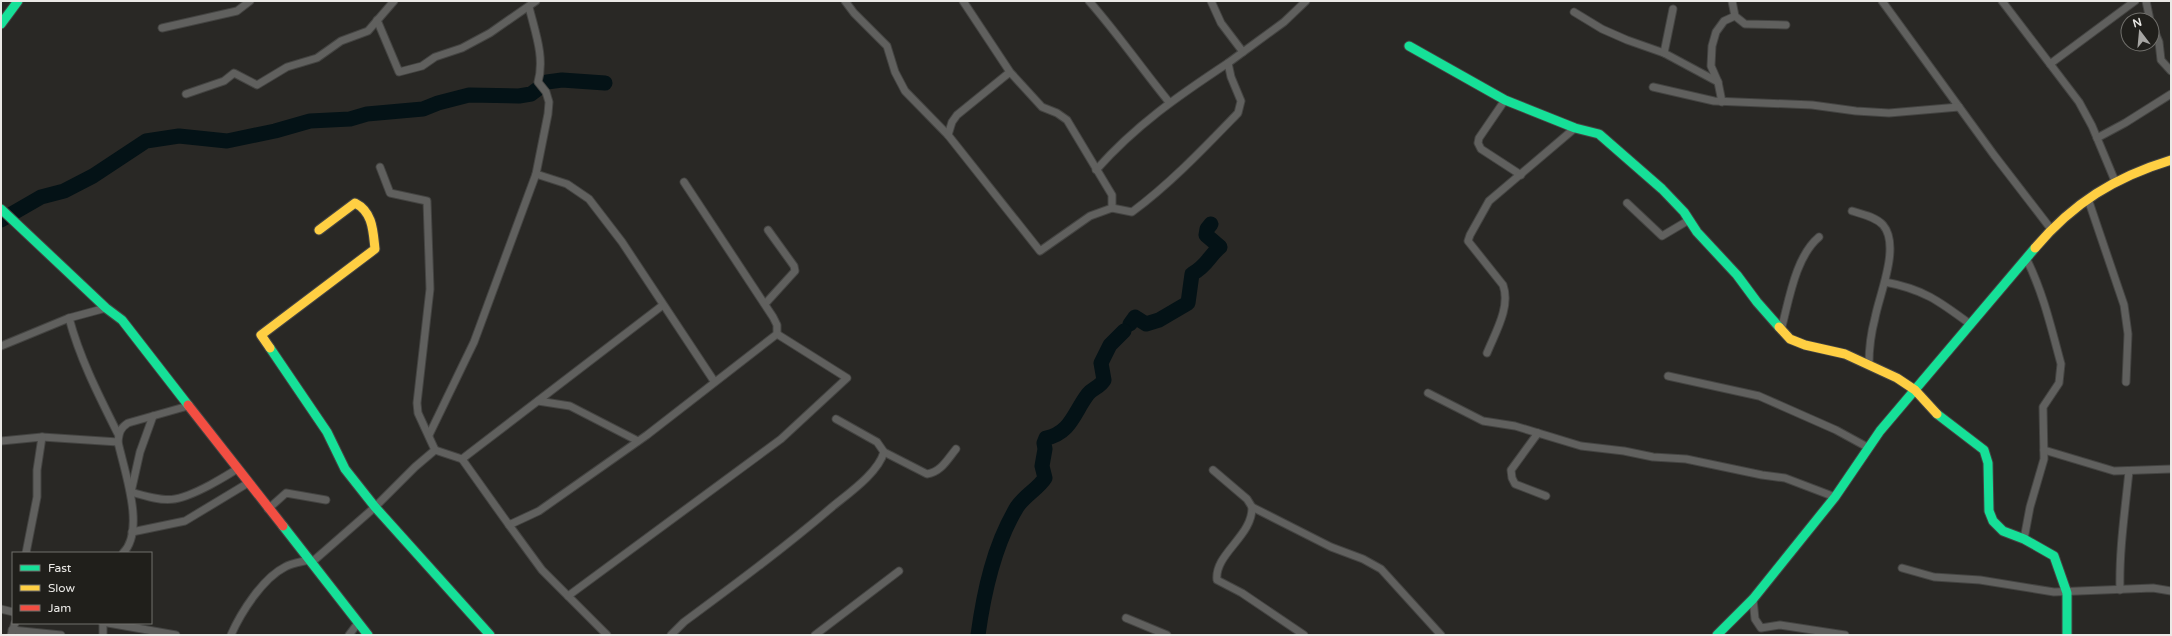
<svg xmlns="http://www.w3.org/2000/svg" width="2172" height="636" font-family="'Varela Round',sans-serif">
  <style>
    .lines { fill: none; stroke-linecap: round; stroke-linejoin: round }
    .river { stroke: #041216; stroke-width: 15 }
    .street-casing { stroke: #444442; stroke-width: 9 }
    .fast-casing { stroke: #444442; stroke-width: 11 }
    .slow-casing { stroke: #444442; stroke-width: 11 }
    .jam-casing { stroke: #444442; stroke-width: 11 }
    .street { stroke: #60605e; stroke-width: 7 }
    .fast { stroke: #16e098; stroke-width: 9 }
    .slow { stroke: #ffcf43; stroke-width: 9 }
    .jam { stroke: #f24e42; stroke-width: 9 }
  </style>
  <rect width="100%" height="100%" fill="#292825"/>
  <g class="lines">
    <!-- river -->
    <g class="river">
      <polyline points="1,220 41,197 64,191 93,176 146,141 179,136 227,141 275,131 310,121 350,119 367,114 423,109 438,103 469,95 519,96 531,94 547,82 562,80 605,83"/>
      <path d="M1130,324L1135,317L1146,324L1159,320L1188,303L1192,274C1208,265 1208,257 1220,247L1206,235L1207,229L1211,224"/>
      <path d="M978,635C984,591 994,545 1017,507C1025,495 1038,489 1045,478L1042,466L1045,449L1044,443L1046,438C1071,433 1074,412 1088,394C1093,388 1100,387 1104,380L1101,363L1110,345L1124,331"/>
    </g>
    <defs>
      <g id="street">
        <polyline points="845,1 854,13 887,46 895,72 905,91 948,135"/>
        <polyline points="963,1 1010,72 1042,107 1057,113 1067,120 1112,195 1112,208 1090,216 1040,251 948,135 952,122 957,115 1010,72"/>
        <path d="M1089,1C1118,34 1142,69 1169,102"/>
        <polyline points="1211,1 1221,23 1243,52"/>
        <polyline points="1732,1 1735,16 1745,24 1786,25"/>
        <polyline points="1882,1 1994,155 2051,229"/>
        <polyline points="2002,1 2079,102 2092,126 2115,181"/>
        <polyline points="2146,1 2150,20"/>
        <polyline points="1574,12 1602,29 1627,40 1664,53 1718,82"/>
        <polyline points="377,20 399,72 422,66 435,57 462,48 490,33 536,1"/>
        <polyline points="2152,25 2159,42 2161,60 2171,71"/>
        <polyline points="162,28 237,11 250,1"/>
        <polyline points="1664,53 1673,9"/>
        <polyline points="2050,64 2135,1"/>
        <polyline points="1653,87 1714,101 1812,105 1856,111 1889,113 1959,107"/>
        <polyline points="186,94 224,81 234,73 257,85 287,67 317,58 341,41 368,31 394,1"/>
        <polyline points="1505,100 1479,138 1478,143 1481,149 1521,175"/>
        <polyline points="1722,102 1718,82 1711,66 1712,46 1716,32 1724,21 1735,16"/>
        <polyline points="2097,138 2125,123 2171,94"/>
        <path d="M1096,170C1136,125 1178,96 1228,63"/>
        <polyline points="536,174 567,184 589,199 622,242 714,381"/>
        <polyline points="2088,199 2124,305 2128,334 2126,382"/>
        <polyline points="1627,203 1662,236 1689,220"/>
        <path d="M1112,208L1132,212C1171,183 1204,148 1238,113L1241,101L1231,77L1228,63L1284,22L1306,1"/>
        <path d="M1852,211C1862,214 1876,217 1883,225C1901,246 1879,295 1875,318C1871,333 1869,348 1869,364"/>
        <path d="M1885,282C1923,289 1939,301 1970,324"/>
        <polyline points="765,304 795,271 794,266 768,230"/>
        <path d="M69,318C80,359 99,396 118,434"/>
        <path d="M1781,330C1789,301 1795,257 1819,237"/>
        <polyline points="1,346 69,318 106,308"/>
        <path d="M1487,353C1495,333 1511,307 1503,285L1468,241L1470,235L1489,201L1575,128"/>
        <polyline points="1668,376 1759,396 1836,430 1869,448"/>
        <polyline points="1428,393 1483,421 1515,426 1581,446 1624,451 1653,457 1686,459 1762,475 1785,478 1835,497"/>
        <polyline points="538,401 570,406 638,441"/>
        <path d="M153,416L140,452L131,492C168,503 176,503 210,485C219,480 228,475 237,469"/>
        <polyline points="1538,433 1511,470 1512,478 1515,484 1546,496"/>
        <path d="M429,435L474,342L536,174L548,114L549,102L546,92L538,82C545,57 535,32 529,7"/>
        <polyline points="1,441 42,437 118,442"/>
        <polyline points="435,450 462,459 509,525 539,511 647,435 777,334 777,325 773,317 684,182"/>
        <polyline points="2044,450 2114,471 2171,469"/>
        <path d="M884,452L927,474C941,472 947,460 956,449"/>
        <polyline points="462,459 663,305"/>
        <path d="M1213,470L1247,499L1252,507C1253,536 1214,554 1217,580L1242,593L1304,635"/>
        <polyline points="1252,507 1331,547 1363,559 1381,569 1441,635"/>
        <polyline points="268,509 286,493 326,500"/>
        <polyline points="509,525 542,570 607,635"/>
        <polyline points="132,532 185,521 248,483"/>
        <path d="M2024,539L2030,507L2044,459L2043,407L2059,383L2061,364C2051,327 2043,292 2026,258"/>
        <polyline points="26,553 37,497 37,470 42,437"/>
        <path d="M123,553C146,530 124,470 118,442C119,433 120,428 128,423L188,406"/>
        <polyline points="311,563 375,507 415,467 435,450 418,413 417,403 430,289 427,201 390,193 380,167"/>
        <polyline points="1902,568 1934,577 1980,580 2054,592 2153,588 2171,591"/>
        <path d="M2120,590C2119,550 2125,511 2129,471"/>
        <polyline points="568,596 781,439 847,378 777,334"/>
        <polyline points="1753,599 1755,619 1761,628 1780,625 1845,635"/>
        <polyline points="1,609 13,612"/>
        <polyline points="1126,618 1167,635"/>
        <polyline points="103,623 103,635"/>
        <polyline points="108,623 176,635"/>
        <polyline points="12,630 61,635"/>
        <polyline points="11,635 15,623"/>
        <path d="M231,635C241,612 263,578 285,567C291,563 301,562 309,560"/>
        <polyline points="349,635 358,623"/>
        <path d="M671,635L684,622C734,585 784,548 832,507C849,493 878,473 884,452L877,442L836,419"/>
        <polyline points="815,635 899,571"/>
      </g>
      <g id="fast">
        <polyline points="1,24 18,1"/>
        <polyline points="1409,46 1505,100 1575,128 1599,134 1662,189 1684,212 1697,232 1737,275 1757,302 1779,327"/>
        <polyline points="1,209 106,308 122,320 188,405"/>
        <polyline points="270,348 327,432 345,469 375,507 490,635"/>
        <polyline points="1937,414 1984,450 1988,463 1989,511 1993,521 2003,531 2024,539 2054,556 2067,593 2067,635"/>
        <polyline points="283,526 368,635"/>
        <polyline points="1717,635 1753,599 1835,497 1880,431 2035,248"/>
      </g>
      <g id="slow">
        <path d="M2035,248C2073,203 2115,177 2171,160"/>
        <polyline points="1779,327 1790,339 1805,345 1845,354 1897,378 1915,390 1937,414"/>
        <path d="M270,348L261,335L375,249C373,231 373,212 355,203L319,230"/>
      </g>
      <polyline id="jam" points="188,405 283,526"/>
    </defs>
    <!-- street casing -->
    <use href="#street" class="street-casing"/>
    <!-- fast casing -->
    <use href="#fast" class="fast-casing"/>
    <!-- slow casing -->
    <use href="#slow" class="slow-casing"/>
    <!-- jam casing -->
    <use href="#jam" class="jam-casing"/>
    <!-- street -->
    <use href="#street" class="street"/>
    <!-- fast -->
    <use href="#fast" class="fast"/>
    <!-- slow -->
    <use href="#slow" class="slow"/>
    <!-- jam -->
    <use href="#jam" class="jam"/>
  </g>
  <!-- border -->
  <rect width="2172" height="636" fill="none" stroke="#eae9e6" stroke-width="4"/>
  <!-- legend -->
  <rect x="12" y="552" width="140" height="72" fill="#201f1b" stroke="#71706c"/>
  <rect x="20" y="565" width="20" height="6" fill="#16e098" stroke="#71706c"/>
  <text x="48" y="572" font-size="12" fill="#eae9e6">Fast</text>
  <rect x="20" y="585" width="20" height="6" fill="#ffcf43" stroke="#71706c"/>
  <text x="48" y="592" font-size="12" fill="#eae9e6">Slow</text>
  <rect x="20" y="605" width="20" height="6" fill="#f24e42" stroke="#71706c"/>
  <text x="48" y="612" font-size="12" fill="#eae9e6">Jam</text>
  <!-- north arrow -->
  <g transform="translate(2140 32) rotate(344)"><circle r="19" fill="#201f1b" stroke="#71706c"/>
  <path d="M0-3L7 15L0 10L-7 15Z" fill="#a6a5a2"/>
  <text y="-6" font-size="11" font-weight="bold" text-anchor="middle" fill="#eae9e6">N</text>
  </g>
</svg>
